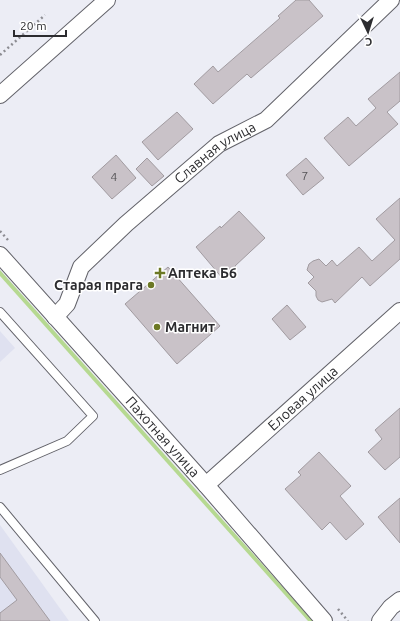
<svg xmlns="http://www.w3.org/2000/svg" width="400" height="621" font-family="Ubuntu,sans-serif">
  <style>
    .built { fill: #dfe1f0 }
    .green { fill: #b6d991 }
    .building { fill: #c9c2c8; stroke: #a19ba0 }
    .lines { fill: none; stroke-linecap: round; stroke-linejoin: round }
    .lane-casing { stroke: #626269; stroke-width: 10 }
    .street-casing { stroke: #626269; stroke-width: 18 }
    .path { stroke: #8d8d93; stroke-width: 2.5; stroke-dasharray: 2 3; stroke-linecap: butt }
    .lane { stroke: #fff; stroke-width: 8 }
    .street { stroke: #fff; stroke-width: 16 }
    .poi-dot { fill: #6c7824; stroke: #fff; stroke-width: 1.5 }
    .labels { text-anchor: middle; stroke-width: 3; stroke-linejoin: round; paint-order: stroke }
    .number-label { font-size: 12px; fill: #535255 }
    .street-label { font-size: 14px; fill: #2c2c2f; stroke: #fff }
    .poi-label { font-size: 14px; font-weight: bold; fill: #2c2c2f; stroke: #fff; text-anchor: start }
  </style>
  <rect width="100%" height="100%" fill="#ecedf5"/>
  <!-- built -->
  <g class="built">
    <polygon points="0,331 15,348 0,362"/>
    <polygon points="0,525 69,621 0,621"/>
  </g>
  <!-- green -->
  <polygon class="green" points="0,270 313,621 308,621 0,276"/>
  <!-- building -->
  <g class="building">
    <polygon points="296,0 309,0 323,16 251,78 247,74 213,104 194,84 213,66 218,72 280,18 278,16"/>
    <polygon points="400,72 400,101 387,112 398,124 349,166 324,138 348,117 356,126 376,108 368,99"/>
    <polygon points="177,112 193,129 158,160 142,142"/>
    <polygon points="116,155 136,178 112,199 92,177"/>
    <polygon points="147,158 164,176 152,186 136,169"/>
    <polygon points="306,158 324,178 303,195 286,175"/>
    <polygon points="400,198 400,259 370,286 362,277 335,303 332,299 322,302 318,300 316,296 316,291 308,283 314,277 307,270 309,264 313,261 319,259 326,266 332,260 337,266 359,247 372,261 395,240 376,219"/>
    <polygon points="239,211 265,238 235,266 236,268 223,279 196,247 220,226 221,228"/>
    <polygon points="168,267 220,326 177,364 125,304"/>
    <polygon points="287,305 306,327 290,340 272,319"/>
    <polygon points="400,408 400,457 385,470 368,452 382,439 375,430"/>
    <polygon points="319,452 351,486 340,496 364,524 346,540 330,522 322,530 285,489 301,475 298,472"/>
    <polygon points="400,498 400,543 378,517"/>
    <polygon points="0,553 50,621 0,621 0,613 17,600 0,577"/>
  </g>
  <g class="lines">
    <defs>
      <g id="lane">
        <polyline points="0,312 93,416 67,441 0,470"/>
        <polyline points="0,507 95,621"/>
      </g>
      <g id="street">
        <polyline points="0,95 107,0"/>
        <path id="s1" d="M0,255L206,485L324,621"/>
        <path id="s2" d="M55,317L67,304L81,267L126,224L219,144L266,120L391,0"/>
        <path id="s3" d="M206,485L400,311"/>
        <polyline points="380,621 391,607 400,600"/>
      </g>
    </defs>
    <!-- lane casing -->
    <use href="#lane" class="lane-casing"/>
    <!-- street casing -->
    <use href="#street" class="street-casing"/>
    <!-- path -->
    <g class="path">
      <polyline points="0,55 45,15"/>
      <polyline points="0,231 8,240"/>
      <polyline points="338,609 348,621"/>
    </g>
    <!-- lane -->
    <use href="#lane" class="lane"/>
    <!-- street -->
    <use href="#street" class="street"/>
  </g>
  <!-- markers -->
  <g class="poi-dot">
    <path d="M158 267h4v4h4v4h-4v4h-4v-4h-4v-4h4z"/>
    <circle cx="151" cy="285" r="4"/>
    <circle cx="157" cy="327" r="4"/>
  </g>
  <g class="labels">
    <!-- number labels -->
    <g class="number-label">
      <text x="305" y="180">7</text>
      <text x="114" y="181">4</text>
    </g>
    <!-- street labels -->
    <g class="street-label">
      <text dy="5" stroke="none"><textPath href="#s2" startOffset="234">Славная улица</textPath></text>
      <text dy="5" stroke="none"><textPath href="#s3" startOffset="130">Еловая улица</textPath></text>
      <text dy="5" stroke="none"><textPath href="#s1" startOffset="244">Пахотная улица</textPath></text>
    </g>
    <!-- poi labels -->
    <g class="poi-label">
      <text x="168" y="278">Аптека Б6</text>
      <text x="143" y="290" text-anchor="end">Старая прага</text>
      <text x="165" y="332">Магнит</text>
    </g>
  </g>
  <!-- north arrow -->
  <g transform="translate(368 32) rotate(176)" stroke="#ffffff" stroke-width="3" paint-order="stroke">
  <path d="M0-3L7 15L0 10L-7 15Z" fill="#2c2c2f"/>
  <text y="-6" font-size="11" font-weight="bold" text-anchor="middle" fill="#2c2c2f">С</text>
  </g>
  <!-- scale -->
  <path d="M14 30v6h52v-6" fill="none" stroke="#2c2c2f" stroke-width="2"/>
  <text x="20" y="30" font-size="12" fill="#2c2c2f" stroke="#ffffff" stroke-width="3" paint-order="stroke">20 m</text>
</svg>
